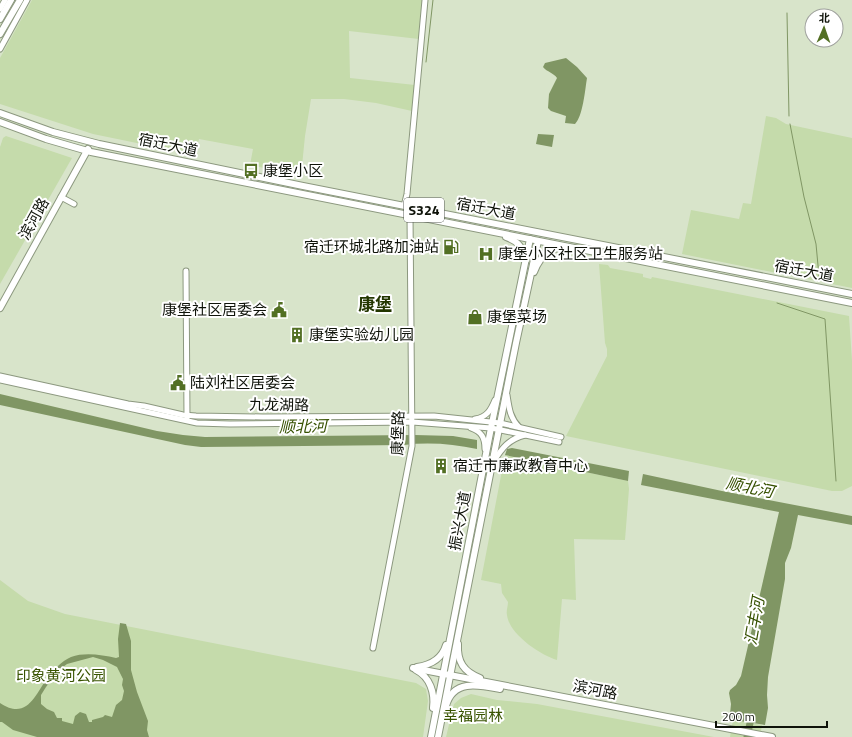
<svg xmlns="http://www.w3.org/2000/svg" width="852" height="737" font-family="'Titillium Web','Noto Sans SC',sans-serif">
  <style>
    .green { fill: #c5dbab }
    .water { fill: #809664; fill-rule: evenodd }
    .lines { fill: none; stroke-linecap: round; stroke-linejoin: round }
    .stream { stroke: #809664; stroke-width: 1 }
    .river { stroke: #809664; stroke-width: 7 }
    .minor-casing { stroke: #8c987f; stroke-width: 7 }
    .major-casing { stroke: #8c987f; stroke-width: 8 }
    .minor { stroke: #fff; stroke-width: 5 }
    .major { stroke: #fff; stroke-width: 6 }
    .labels { text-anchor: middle; stroke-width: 4; stroke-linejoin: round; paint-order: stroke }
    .shield { fill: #fff; stroke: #575a54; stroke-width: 1 }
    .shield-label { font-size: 14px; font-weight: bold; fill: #0f130a }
    .street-label { font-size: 15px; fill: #0f130a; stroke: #fff }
    .poi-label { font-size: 15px; fill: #0f130a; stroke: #fff; text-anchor: start }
    .park-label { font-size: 15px; fill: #385300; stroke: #fff }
    .water-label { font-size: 16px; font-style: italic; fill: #365100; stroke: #fff }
    .quarter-label { font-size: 17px; font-weight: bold; fill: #233600; stroke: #fff }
  </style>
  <rect width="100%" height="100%" fill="#d8e4ca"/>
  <!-- green -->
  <g class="green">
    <polygon points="32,0 423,0 419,39 349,31 350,78 415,85 412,111 376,103 344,99 311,99 305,136 301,176 250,165 253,149 199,139 195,155 93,134 0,104 0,58"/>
    <polygon points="766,116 776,118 786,124 852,138 852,288 682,254 691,210 739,219 743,203 751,204"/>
    <polygon points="6,136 72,158 0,284 0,147 3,138"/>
    <polygon points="599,264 608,265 610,268 643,274 643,277 651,279 652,277 849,316 852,361 852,486 842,491 832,491 566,436 607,356 607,349 605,343"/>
    <path d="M505,455L628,481L629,489L625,540L574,539L576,600L562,599L557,660C540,655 509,634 507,615C506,611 508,606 508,602L502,593L501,584L481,580Z"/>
    <polygon points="0,580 28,601 65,614 416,683 426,689 428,701 423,737 0,737"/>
    <polygon points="471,694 497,700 537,704 714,737 446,737 454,704 461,698"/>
    <polygon points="733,720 762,725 760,737 730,737"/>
  </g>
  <!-- water -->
  <g class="water">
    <path d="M566,58L577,67L587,78C585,90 583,116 575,124L565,123L566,116L551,111L548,108L549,94L557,78C554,73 547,72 543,67L545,63Z"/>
    <polygon points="538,134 554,135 552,147 536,144"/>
    <path d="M0,394L157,431L183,435L205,437L415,435L453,436L477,440V449C453,444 429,442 404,445L201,447L185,445L0,405Z"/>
    <polygon points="512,448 629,471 628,481 505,455 507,449"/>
    <polygon points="643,474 722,491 852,516 852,525 798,515 791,548 785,563 785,579 768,677 767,695 768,708 765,725 733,720 730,714 731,704 729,693 730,690 736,685 741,676 779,512 641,485"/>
    <path d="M120,623L126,624L131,641V670L137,692L148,721L147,730L149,737H37L13,730L2,722H0V703C27,721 35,695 48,677C53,670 62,661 71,657C85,652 102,655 116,658L119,657L118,639ZM93,657L103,660L117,667L123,679L122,685L124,691L122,700L116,705L112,717L105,715L103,717L92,720V722H89L86,714L80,712L75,716L73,724L62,721V718H57L54,712L47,709L41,704V695L46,687L59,670L67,664Z"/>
  </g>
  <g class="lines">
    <!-- stream -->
    <g class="stream">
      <polyline points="787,13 789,116"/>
      <polyline points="426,62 433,0"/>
      <polyline points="790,124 804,197 816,244 819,276"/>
      <polyline points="777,303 825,319 836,481"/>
    </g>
    <!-- river -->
    <polyline class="river" points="747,737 752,714"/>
    <defs>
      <g id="minor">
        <polyline points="0,9 5,0"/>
        <polyline points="0,49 27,0"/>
        <polyline points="61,197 74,204"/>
        <polyline points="404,206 407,194 425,0"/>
        <polyline points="186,271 187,418"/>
        <polyline points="0,376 128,404 144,406 183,415 196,416 263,417 434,416 500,423 561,437"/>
        <polyline points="0,380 197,423 230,424 412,422 491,428 559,442"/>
        <path d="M507,395C509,408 510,418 519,427"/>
        <path d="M475,419C487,417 491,410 495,400"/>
        <path d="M471,428C482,432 485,438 485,449"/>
        <path d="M494,461C502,448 509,439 525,435"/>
        <polyline points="373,648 412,446 410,215"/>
      </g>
      <g id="major">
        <polyline points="0,19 11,0"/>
        <polyline points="0,34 20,0"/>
        <polyline points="0,113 53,132 99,144 303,186 852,294"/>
        <polyline points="0,122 46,139 91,152 852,303"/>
        <path d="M506,237C517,241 524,247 524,259"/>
        <path d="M534,272C539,259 547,247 563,248"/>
        <polyline points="0,308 88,149"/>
        <path d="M458,644C457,662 464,672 480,678"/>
        <path d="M417,667C430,665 442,659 446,645"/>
        <polyline points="413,668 772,737"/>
        <path d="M416,670C430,677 435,693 433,708"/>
        <path d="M446,706C453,679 479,685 500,689"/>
        <polyline points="431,737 491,428 530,239"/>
        <polyline points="438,737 516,343 538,241"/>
      </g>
    </defs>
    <!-- minor casing -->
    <use href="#minor" class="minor-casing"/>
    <!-- major casing -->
    <use href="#major" class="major-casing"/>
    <!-- minor -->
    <use href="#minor" class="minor"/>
    <!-- major -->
    <use href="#major" class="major"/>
  </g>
  <!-- icons -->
  <defs>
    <symbol id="bus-bare" viewBox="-9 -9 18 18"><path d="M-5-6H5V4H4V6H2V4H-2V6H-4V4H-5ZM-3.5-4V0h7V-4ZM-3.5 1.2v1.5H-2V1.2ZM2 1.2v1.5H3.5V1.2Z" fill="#526f23" stroke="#fff" stroke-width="2.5" paint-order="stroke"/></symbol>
    <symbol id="fuel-bare" viewBox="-9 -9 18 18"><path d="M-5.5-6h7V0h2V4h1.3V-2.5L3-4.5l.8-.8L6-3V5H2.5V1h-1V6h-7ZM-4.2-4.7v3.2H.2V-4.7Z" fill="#526f23" stroke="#fff" stroke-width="2.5" paint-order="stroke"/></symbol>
    <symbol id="hospital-bare" viewBox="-9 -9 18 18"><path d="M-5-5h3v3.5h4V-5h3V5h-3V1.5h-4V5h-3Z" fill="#526f23" stroke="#fff" stroke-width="2.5" paint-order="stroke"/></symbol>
    <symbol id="civic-bare" viewBox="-9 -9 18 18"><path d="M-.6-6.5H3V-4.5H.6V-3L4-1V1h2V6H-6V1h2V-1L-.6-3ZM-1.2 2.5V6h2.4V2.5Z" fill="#526f23" stroke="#fff" stroke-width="2.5" paint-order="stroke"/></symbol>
    <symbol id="shop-bare" viewBox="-9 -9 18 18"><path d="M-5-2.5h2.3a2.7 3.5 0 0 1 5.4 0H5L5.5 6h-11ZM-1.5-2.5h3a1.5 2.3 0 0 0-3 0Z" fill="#526f23" stroke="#fff" stroke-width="2.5" paint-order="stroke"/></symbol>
    <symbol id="building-bare" viewBox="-9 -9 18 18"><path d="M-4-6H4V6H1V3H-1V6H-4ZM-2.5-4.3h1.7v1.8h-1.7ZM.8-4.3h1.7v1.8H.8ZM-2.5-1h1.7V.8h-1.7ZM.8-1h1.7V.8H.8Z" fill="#526f23" stroke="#fff" stroke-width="2.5" paint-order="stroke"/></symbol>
  </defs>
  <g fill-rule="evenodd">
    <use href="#bus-bare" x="240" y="160" width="22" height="22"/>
    <use href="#fuel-bare" x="440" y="236" width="22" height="22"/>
    <use href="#hospital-bare" x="475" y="243" width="22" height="22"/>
    <use href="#civic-bare" x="268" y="299" width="22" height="22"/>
    <use href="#shop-bare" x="464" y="306" width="22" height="22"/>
    <use href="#building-bare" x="286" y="324" width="22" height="22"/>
    <use href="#civic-bare" x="167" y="372" width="22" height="22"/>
    <use href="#building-bare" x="430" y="455" width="22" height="22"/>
  </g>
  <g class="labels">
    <!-- shield labels -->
    <rect class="shield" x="404" y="198" width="40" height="24" rx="3"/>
    <g class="shield-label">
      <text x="424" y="215">S324</text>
    </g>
    <!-- street labels -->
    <g class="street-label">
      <text transform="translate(168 145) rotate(12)" y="5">宿迁大道</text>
      <text transform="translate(486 209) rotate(11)" y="5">宿迁大道</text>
      <text transform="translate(34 219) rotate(-61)" y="5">滨河路</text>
      <text transform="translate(804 271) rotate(11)" y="5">宿迁大道</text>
      <text transform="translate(279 405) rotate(1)" y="5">九龙湖路</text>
      <text transform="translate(398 433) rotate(-88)" y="5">康堡路</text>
      <text transform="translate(460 521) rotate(-79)" y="5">振兴大道</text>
      <text transform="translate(595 690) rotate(11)" y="5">滨河路</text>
    </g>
    <!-- poi labels -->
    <g class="poi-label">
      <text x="263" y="176">康堡小区</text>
      <text x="439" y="252" text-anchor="end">宿迁环城北路加油站</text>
      <text x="498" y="259">康堡小区社区卫生服务站</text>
      <text x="267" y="315" text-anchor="end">康堡社区居委会</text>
      <text x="487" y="322">康堡菜场</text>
      <text x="309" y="340">康堡实验幼儿园</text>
      <text x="190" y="388">陆刘社区居委会</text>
      <text x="453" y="471">宿迁市廉政教育中心</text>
    </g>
    <!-- park labels -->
    <g class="park-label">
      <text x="61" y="681">印象黄河公园</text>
      <text x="473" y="721">幸福园林</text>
    </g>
    <!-- water labels -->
    <g class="water-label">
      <text transform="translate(303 426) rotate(-1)" y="6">顺北河</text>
      <text transform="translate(750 487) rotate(11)" y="6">顺北河</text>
      <text transform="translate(754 621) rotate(-80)" y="6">汇丰河</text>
    </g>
    <!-- quarter labels -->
    <g class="quarter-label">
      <text x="375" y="310">康堡</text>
    </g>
  </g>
  <!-- north arrow -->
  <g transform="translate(824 28) rotate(2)"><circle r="19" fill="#ffffff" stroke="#9fa19d"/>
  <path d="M0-3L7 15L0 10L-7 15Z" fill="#526f23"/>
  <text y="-6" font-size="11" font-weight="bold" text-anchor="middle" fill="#0f130a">北</text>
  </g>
  <!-- scale -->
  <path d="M716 721v6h111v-6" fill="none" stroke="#0f130a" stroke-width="2"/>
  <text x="722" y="721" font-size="12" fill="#0f130a" stroke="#ffffff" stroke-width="3" paint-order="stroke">200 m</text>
</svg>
